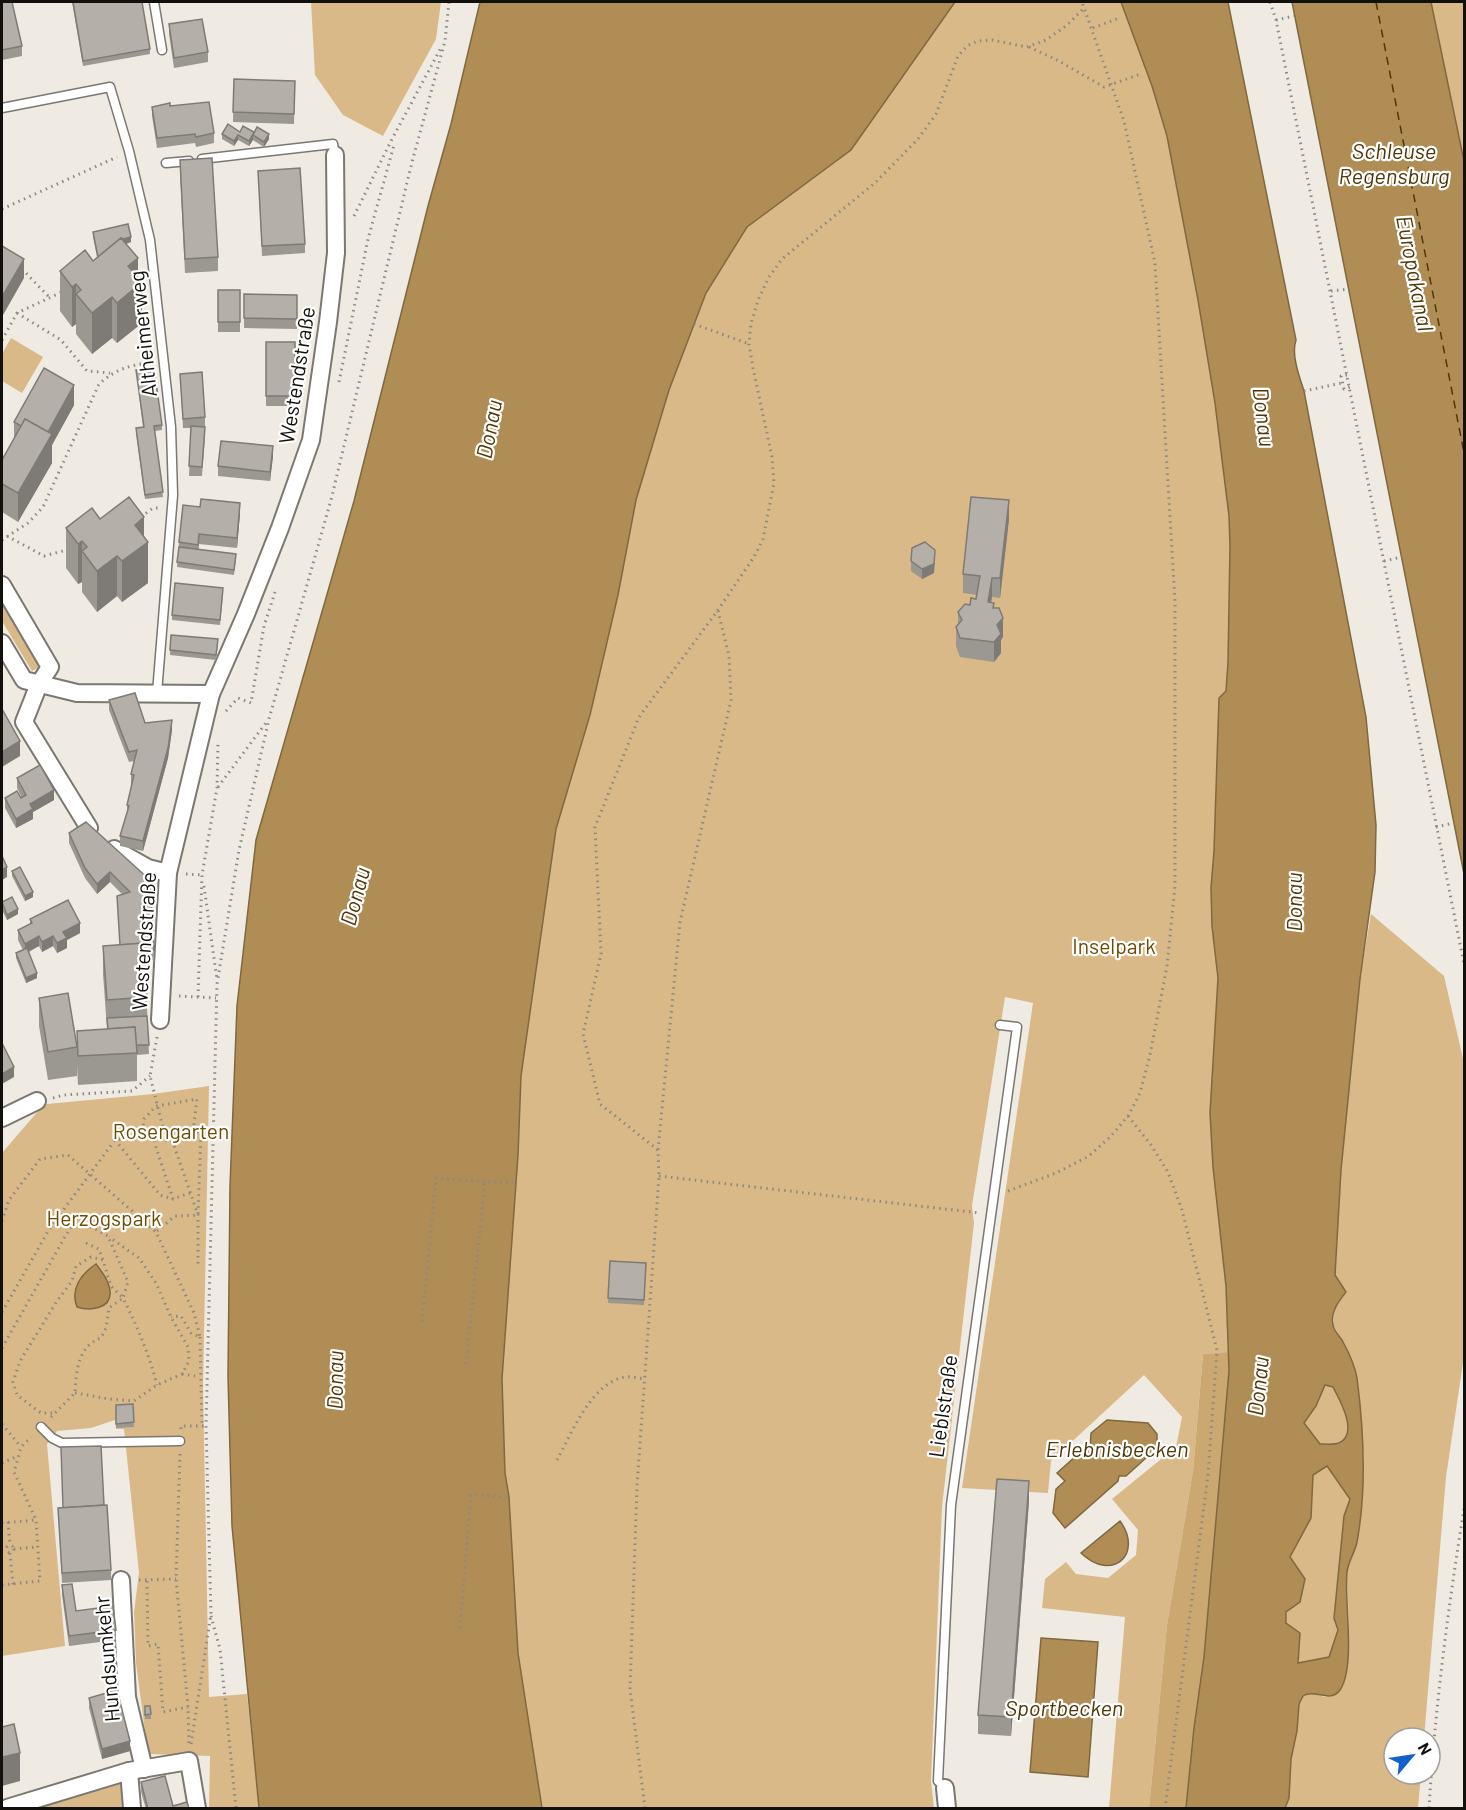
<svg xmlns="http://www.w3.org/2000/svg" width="1466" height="1810" viewBox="0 0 1466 1810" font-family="Barlow,sans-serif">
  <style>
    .green { fill: #d9b987 }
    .forest { fill: #cba870 }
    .water { fill: #af8d55; stroke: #80683f; stroke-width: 1.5; fill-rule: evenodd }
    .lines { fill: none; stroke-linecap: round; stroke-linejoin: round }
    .ferry { stroke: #4f3708; stroke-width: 1.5; stroke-dasharray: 8 6; stroke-linecap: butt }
    .service-casing { stroke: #7b7771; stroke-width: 11 }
    .minor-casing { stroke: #7b7771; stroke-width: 20 }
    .path { stroke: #8b8983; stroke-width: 3; stroke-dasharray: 1.5 4.5; stroke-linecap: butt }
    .service { stroke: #fff; stroke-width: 8 }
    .minor { stroke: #fff; stroke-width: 16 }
    .wall { fill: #9b9791 }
    .shaded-wall { fill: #7e7b76 }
    .building { fill: #b4b0a9; stroke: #7e7b76; stroke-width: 1.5 }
    .labels { text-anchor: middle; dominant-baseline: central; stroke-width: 4.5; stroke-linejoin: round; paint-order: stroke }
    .street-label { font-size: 21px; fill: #11100d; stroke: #fff }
    .park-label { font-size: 21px; fill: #6d4b00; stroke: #fff }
    .water-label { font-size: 22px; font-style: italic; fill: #4f3708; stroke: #fff }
  </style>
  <rect width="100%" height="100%" fill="#efebe3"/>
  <g class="green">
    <polygon points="311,2 441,2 436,39 383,136 343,115 315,75"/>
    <polygon points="955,2 1121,2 1152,86 1167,136 1198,300 1215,403 1229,516 1230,546 1228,662 1226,691 1219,698 1214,851 1211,888 1212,926 1218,978 1210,1113 1213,1167 1226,1286 1228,1352 1203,1354 1193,1471 1167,1625 1149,1808 1109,1808 1125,1617 1042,1608 1045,1579 1066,1562 1076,1574 1108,1578 1136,1555 1138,1530 1112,1499 1176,1447 1182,1417 1144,1375 1051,1461 1048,1493 962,1488 1033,1003 1005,997 972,1206 974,1223 942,1507 931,1781 934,1808 542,1808 518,1653 509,1497 505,1473 502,1379 503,1308 518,1155 521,1076 556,829 590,715 618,595 636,500 669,390 706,293 747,227 851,150"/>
    <polygon points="1431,2 1464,2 1464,161"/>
    <polygon points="11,338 43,357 22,393 2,381 2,354"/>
    <polygon points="2,604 8,608 42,666 32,671 2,621"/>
    <polygon points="1371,914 1444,976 1464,1063 1464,1356 1446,1477 1424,1738 1394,1738 1394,1774 1421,1774 1418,1808 1285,1808 1289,1798 1291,1759 1297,1731 1299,1704 1303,1696 1307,1693 1313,1693 1325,1697 1343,1684 1347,1663 1349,1626 1347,1571 1357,1543 1364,1456 1346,1347 1333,1325 1335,1305 1346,1292 1335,1275 1341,1170 1360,979"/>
    <polygon points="209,1086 203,1387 209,1697 247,1694 259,1808 209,1808 210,1756 148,1754 136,1663 134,1612 139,1573 124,1429 116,1429 115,1420 91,1428 57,1431 47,1444 65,1646 2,1656 2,1153 39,1110 47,1104 153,1094"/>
    <path d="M1325,1385L1333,1387C1340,1400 1359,1434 1339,1443C1334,1445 1325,1444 1320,1444L1304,1423L1316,1406Z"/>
    <polygon points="1327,1465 1350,1499 1344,1516 1334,1617 1338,1630 1329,1657 1298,1663 1286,1623 1290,1557 1311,1518 1313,1475"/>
    <polygon points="122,1781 122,1808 32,1808"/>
  </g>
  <polygon class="forest" points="1228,1352 1229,1370 1204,1657 1194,1728 1186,1808 1149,1808 1167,1625 1193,1471 1203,1354"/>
  <g class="water">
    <polygon points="480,2 955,2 851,150 747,227 706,293 669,390 636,500 618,595 590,715 556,829 521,1076 518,1155 502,1379 505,1473 509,1497 518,1653 542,1808 259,1808 232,1526 228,1376 230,1186 237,1006 256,840 354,501 428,206 451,124"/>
    <path d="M1121,2H1228L1296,340C1291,354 1299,376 1304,391L1366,717L1376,825L1375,872L1360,979L1341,1170L1335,1275L1346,1292C1339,1301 1330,1312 1333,1325C1333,1329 1339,1336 1342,1340C1348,1351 1355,1366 1357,1378C1364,1432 1367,1488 1357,1542C1355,1552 1348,1562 1347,1572C1344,1601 1356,1666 1340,1690C1330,1704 1315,1688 1303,1696L1299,1704L1297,1731L1291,1759L1289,1798L1285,1808H1186L1194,1728L1204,1657L1229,1371L1226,1286L1213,1167L1210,1113L1218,978L1212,926L1211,888L1214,851L1219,698L1226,691L1228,662L1230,546L1229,516L1215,403L1198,300L1167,136L1152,86ZM1325,1385L1333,1387C1340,1400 1359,1434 1339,1443C1334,1445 1325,1444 1320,1444L1304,1423L1316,1406ZM1327,1466L1350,1499L1344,1516L1334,1618L1338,1630L1329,1657L1298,1663L1300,1633L1286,1623V1612L1300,1602L1305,1579L1290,1557L1311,1518L1313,1475Z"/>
    <polygon points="1292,2 1431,2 1464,161 1464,874"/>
    <path d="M96,1264C102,1272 109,1281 110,1291C112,1309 90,1311 77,1307C70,1289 81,1274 96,1264Z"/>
    <polygon points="1107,1420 1148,1423 1157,1434 1157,1448 1126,1476 1119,1476 1118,1481 1065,1528 1053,1513 1056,1489 1065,1481 1057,1473 1085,1448 1090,1449 1091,1433"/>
    <path d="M1120,1521C1144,1554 1112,1583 1081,1553Z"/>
    <polygon points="1041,1638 1098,1642 1088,1777 1030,1772"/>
  </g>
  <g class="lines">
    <polyline class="ferry" points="1376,2 1464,453"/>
    <defs>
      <g id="service">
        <polyline points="154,2 162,50"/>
        <polyline points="2,108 110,87 129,151 150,240 171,427 173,495 157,693"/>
        <polyline points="202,159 333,144 335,155"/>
        <polyline points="166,163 189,161"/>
        <polyline points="41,1427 52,1438 62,1443 180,1441"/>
        <polyline points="945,1788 938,1781 951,1505 1017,1027 1000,1025"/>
      </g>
      <g id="minor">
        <polyline points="2,585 50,667 39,684 24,722 89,828"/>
        <polyline points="2,643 24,680 77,693 211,694"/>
        <polyline points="114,849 148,868 168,873"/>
        <polyline points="160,1020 168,873 211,694 246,614 280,528 311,440 328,322 336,253 335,155"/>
        <polyline points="2,1118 37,1101"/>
        <polyline points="121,1580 127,1697 144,1769"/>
        <polyline points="129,1771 132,1808"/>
        <polyline points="945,1788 947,1808"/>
        <polyline points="7,1808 129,1771 189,1761 197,1808"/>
      </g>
    </defs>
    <use href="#service" class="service-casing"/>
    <use href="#minor" class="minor-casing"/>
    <g class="path">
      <polyline points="1270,2 1276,20 1464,964"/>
      <polyline points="1276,20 1294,16"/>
      <polyline points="1093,28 1119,18"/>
      <polyline points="1029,47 1057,60 1104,87 1141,74"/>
      <polyline points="2,209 117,157"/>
      <polyline points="354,216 391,141 442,46"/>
      <polyline points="22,269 50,298"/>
      <polyline points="1331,291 1349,289"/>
      <polyline points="17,313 61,340 87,371 110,373"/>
      <polyline points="694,324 749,344"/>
      <polyline points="2,340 17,313 62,292"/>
      <polyline points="1347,375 1341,376 1344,389 1350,387"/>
      <polyline points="339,382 368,239 394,145"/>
      <polyline points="1304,391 1342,383"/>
      <polyline points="141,517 153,508 159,508"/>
      <polyline points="7,536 44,556 70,549"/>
      <path d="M2,540L28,523L43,507L99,384C117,368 129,366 152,362"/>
      <polyline points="1384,561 1402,557"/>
      <polyline points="226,711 238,698 251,703 264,626 275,592"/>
      <polyline points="218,787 268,720"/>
      <polyline points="1436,827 1454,823"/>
      <polyline points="186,874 202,875"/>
      <polyline points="204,886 217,980"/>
      <polyline points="179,996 216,998"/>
      <polyline points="198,997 202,875 217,788 218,742"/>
      <polyline points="157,1037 150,1076 164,1132"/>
      <polyline points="53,1098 64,1095 132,1091 150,1076"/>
      <polyline points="1128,1116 1151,1145 1168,1172 1182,1210 1217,1350 1208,1475 1165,1808"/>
      <polyline points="193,1131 170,1134 198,1215 198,1266"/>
      <circle cx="166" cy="1136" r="4.5"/>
      <polyline points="152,1135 173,1199 190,1193"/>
      <polyline points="142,1137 144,1119 156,1106 197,1099 193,1131 201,1132 198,1215 175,1216 157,1231"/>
      <polyline points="115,1140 160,1195 173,1199"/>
      <polyline points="658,1150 600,1104 583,1034 601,954 595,827 639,717 718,610 754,557 763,539 774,483 772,457 753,368 749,344 751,323 759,298 769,277 782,259 876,182 918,139 936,114 958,56 967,46 978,41 992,40 1027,47 1046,40 1066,26 1084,8"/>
      <polyline points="659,1176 980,1213"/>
      <polyline points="1008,1191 1056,1173 1089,1156 1111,1136 1128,1116 1140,1093 1150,1055 1167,966 1175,886 1175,602 1155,263 1124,121 1082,2"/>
      <polyline points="2,1221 9,1200 40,1159 68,1155 156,1232 194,1313 200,1337 191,1333 181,1316 171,1317"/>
      <polyline points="86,1243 99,1249 103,1260"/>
      <polyline points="2,1312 50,1228 115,1140 162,1134"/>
      <polyline points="422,1322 436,1178 485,1182"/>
      <polyline points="200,1337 202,1426"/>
      <path d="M2,1348L66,1235L75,1222H82L108,1236L128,1282L123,1298C137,1326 149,1354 157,1385"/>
      <polyline points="466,1364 485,1182 516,1182"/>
      <polyline points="182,1374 195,1376"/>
      <polyline points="75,1393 109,1399 134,1401 157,1385 182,1374 189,1361 188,1347 171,1317 156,1283 139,1258 109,1237"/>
      <path d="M51,1417L75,1393C76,1371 78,1346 101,1338L106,1328L109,1308L123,1298L111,1286L103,1260L91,1257L76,1266L72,1281L57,1301L20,1361L13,1382L17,1395L41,1413H55"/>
      <polyline points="2,1424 21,1447"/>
      <polyline points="181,1429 181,1426 206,1426"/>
      <polyline points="180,1454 176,1579 188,1707 189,1744"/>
      <path d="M557,1460C572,1433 591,1383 625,1377C631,1376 638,1378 644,1379"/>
      <polyline points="2,1463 18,1456"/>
      <polyline points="8,1522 10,1545"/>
      <polyline points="2,1523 36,1520"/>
      <circle cx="10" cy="1549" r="3.5"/>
      <polyline points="14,1549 37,1547"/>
      <polyline points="10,1553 13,1585"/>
      <polyline points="139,1580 176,1579"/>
      <polyline points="147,1581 148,1646 158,1644 163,1712 188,1707"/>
      <polyline points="2,1585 40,1581 36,1520 14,1472 21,1447 31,1437"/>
      <polyline points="211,1616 220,1649 236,1808"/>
      <polyline points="460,1628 471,1495 509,1497"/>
      <polyline points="191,1744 211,1614 206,1426 217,984 239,850 269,719 331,500 412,162 445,41 449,2"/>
      <polyline points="645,1808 630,1689 637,1486 659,1176 658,1150 680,922 731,700 729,656 718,611"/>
      <path d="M1429,1808C1435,1708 1448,1608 1464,1509"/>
    </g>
    <use href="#service" class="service"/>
    <use href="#minor" class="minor"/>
  </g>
  <g class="wall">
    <polygon points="2,2 22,46 22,56 2,60"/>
    <polygon points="72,2 142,2 150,49 150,54 83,66"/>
    <polygon points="169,24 208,52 208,62 174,68 169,34"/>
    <polygon points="234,79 295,81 294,124 233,122"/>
    <polygon points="170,106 214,133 214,143 196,147 195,143 157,148 152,116 152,107"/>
    <polygon points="240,132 254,132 269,139 264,147 253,140 249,146 238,140 234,146 222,139 222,134"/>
    <polygon points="180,160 218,257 218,271 185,273 180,174"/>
    <polygon points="258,171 305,244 305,253 262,256"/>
    <polygon points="93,232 131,242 126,244 138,277 142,323 117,343 112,338 92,354 76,334 76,324 72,327 60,311 60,271 93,261 97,257 93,237"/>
    <rect x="218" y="290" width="22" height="42"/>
    <polygon points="244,294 297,295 297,329 244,328"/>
    <rect x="266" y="342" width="29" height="64"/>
    <polygon points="136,370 162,425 162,430 155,431 163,497 145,499 136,433 136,428 143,427"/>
    <polygon points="180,374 205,417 205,437 202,476 189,476 191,428 183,428"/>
    <polygon points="74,405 52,445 52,463 18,522 2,512 2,460 14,439 14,422"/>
    <polygon points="273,456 270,481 218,476 218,466"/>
    <polygon points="240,513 237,548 199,544 199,550 236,559 234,575 177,567 179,542"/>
    <polygon points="100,519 144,538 148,583 122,602 117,596 97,612 82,592 82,582 78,584 66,568 66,528"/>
    <polygon points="1009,519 1000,598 992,597 991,602 994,608 1003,637 1001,640 1001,653 994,662 960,657 956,646 956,627 958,625 958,612 970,605 976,599 977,595 963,593 963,574"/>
    <polygon points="935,560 934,573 922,579 911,571 911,561"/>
    <polygon points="223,593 220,625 172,620 172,615"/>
    <polygon points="171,635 218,644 216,660 170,655"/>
    <polygon points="109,700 145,723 172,730 168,758 143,851 120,846 120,836 127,815 127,805 132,784 131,784 131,774 134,761 129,762 109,710"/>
    <polygon points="17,778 54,800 33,812 33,819 16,828 5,808 5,798 22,798 17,788"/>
    <polygon points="69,833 150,880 154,960 145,961 149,1054 137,1055 137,1081 78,1085 77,1065 77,1076 48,1080 39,1026 39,998 77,1045 77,1031 107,1029 103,974 103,946 120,945 117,896 122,894 110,882 97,894 85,878 69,843"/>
    <polygon points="12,871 33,897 25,901 12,876"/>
    <polygon points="2,902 18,914 7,920 2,910 2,918"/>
    <polygon points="30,919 80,933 67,940 67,948 57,953 53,946 42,952 39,946 29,952 37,978 26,983 16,958 16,953 23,950 18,940 18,930 30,924"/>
    <polygon points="610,1261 646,1263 644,1305 608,1303"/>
    <polygon points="133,1404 134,1427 116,1428 116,1405"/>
    <polygon points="1029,1501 1011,1736 978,1734 978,1715"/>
    <polygon points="104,1505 111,1570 111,1580 62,1583 58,1508"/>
    <polygon points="62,1585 76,1611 116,1630 116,1640 69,1646 62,1595"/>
    <polygon points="89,1698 130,1751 102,1759 89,1708"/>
    <polygon points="145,1706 151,1714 151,1719 145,1719"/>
    <polygon points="141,1782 173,1806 189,1809 146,1809 141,1792"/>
  </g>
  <g class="shaded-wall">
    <polygon points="269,134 269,139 264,147 264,142"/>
    <polygon points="238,135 238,140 234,146 234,141"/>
    <polygon points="253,135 253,140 249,146 249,141"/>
    <polygon points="131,237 131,242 121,245 121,240"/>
    <polygon points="138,258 138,286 142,282 142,323 117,343 117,303 128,266"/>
    <polygon points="24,259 24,278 2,317 2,297"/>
    <polygon points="76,284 76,324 72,327 72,287"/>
    <polygon points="112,297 112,338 92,354 92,313"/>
    <polygon points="74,385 74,405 52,445 52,463 18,522 18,493 44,439"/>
    <polygon points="273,446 273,456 270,481 270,472"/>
    <polygon points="1009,500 1009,519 1000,598 1000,578"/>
    <polygon points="240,503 240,513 237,548 237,538"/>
    <polygon points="144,517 144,545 148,542 148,583 122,602 122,561 135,525"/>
    <polygon points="82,541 82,582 78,584 78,544"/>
    <polygon points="935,550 934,573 922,579 922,569"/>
    <polygon points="117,556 117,596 97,612 97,571"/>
    <polygon points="992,578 992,597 988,621 988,602"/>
    <polygon points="1003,618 1003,637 1001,640 1001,653 994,662 994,642 997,625"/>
    <polygon points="172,720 172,730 168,758 143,851 143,841"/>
    <polygon points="20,741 20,756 2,767 2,752"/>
    <polygon points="54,790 54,800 33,812 33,819 16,828 16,819 30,804"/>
    <polygon points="7,867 7,877 2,880 2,870"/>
    <polygon points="110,872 110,882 97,894 97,884"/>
    <polygon points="33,892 33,897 25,901 25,896"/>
    <polygon points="18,909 18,914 7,920 7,915"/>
    <polygon points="80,923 80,933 67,940 67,948 57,953 57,943 63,932"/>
    <polygon points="39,936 39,946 25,953 25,944"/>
    <polygon points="53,936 53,946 42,952 42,942"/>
    <polygon points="37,973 37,978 26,983 26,978"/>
    <polygon points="14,1067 14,1077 2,1084 2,1074"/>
    <polygon points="1029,1481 1029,1501 1011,1736 1011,1717"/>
    <polygon points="130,1741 130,1751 102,1759 102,1749"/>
    <polygon points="20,1753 20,1781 2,1786 2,1757"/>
  </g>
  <g class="building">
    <polygon points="2,2 12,2 22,46 2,50"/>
    <polygon points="73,2 142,2 150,49 83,61"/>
    <polygon points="202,19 208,52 174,58 169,24"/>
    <polygon points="234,79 295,81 294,114 233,112"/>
    <polygon points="209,102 214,133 196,137 195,134 157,138 152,107 170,103 170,106"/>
    <polygon points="228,124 240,132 243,126 254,132 249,141 238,135 234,141 222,134"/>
    <polygon points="257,127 269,134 264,142 253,135"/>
    <polygon points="212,158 218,257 185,259 180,160"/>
    <polygon points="300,168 305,244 262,246 258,171"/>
    <polygon points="128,224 131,237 123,239 121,238 98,257 93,232"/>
    <polygon points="121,238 138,258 128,266 142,282 117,303 112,297 92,313 76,294 81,290 76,284 72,287 60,271 85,250 93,261"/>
    <polygon points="2,246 24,259 2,297"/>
    <rect x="218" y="290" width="22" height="32"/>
    <polygon points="244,294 297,295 297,319 244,318"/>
    <rect x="266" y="342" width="29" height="54"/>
    <polygon points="44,368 74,385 48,432 25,419 21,426 14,422"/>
    <polygon points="154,368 162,425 154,426 163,492 145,495 136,428 144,427 136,370"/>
    <polygon points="202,372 205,417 183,419 180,374"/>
    <polygon points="25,419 52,434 18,493 2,484 2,460"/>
    <polygon points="191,426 205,427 202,467 189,466"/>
    <polygon points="221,441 273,446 270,472 218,466"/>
    <polygon points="129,497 144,517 135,525 148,542 122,561 117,556 97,571 82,551 87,547 82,541 78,544 66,528 92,508 100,519"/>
    <polygon points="971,497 1009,500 1000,578 992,578 988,602 994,603 993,608 999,608 1003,618 997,625 1001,634 994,642 960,638 956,627 962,620 958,612 965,604 970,605 971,598 976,599 980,576 963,574"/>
    <polygon points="201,499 240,503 237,538 199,534 198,545 179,542 183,505 200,507"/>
    <polygon points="925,542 935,550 934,564 922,569 911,561 912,548"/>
    <polygon points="179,547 236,554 234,570 177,562"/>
    <polygon points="175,583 223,588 220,620 172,615"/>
    <polygon points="171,635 218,639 216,655 170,650"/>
    <polygon points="135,693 145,723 172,720 168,748 143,841 120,836 129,806 127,805 134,775 131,774 137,750 129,752 109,700"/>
    <polygon points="2,709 20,741 2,752"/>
    <polygon points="40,765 54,790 30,804 33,809 16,819 5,798 17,791 21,798 26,795 17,778"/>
    <polygon points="86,822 150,880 154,950 144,951 144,943 120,945 117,896 130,892 110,872 97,884 85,868 69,833"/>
    <polygon points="2,856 7,867 2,870"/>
    <polygon points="20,867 33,892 25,896 12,871"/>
    <polygon points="12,897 18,909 7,915 2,902"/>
    <polygon points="68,900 80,923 63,932 67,938 57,943 53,936 42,942 39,936 25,944 18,930 32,923 30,919"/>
    <polygon points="144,943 147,997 107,1000 103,946"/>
    <polygon points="27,948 37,973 26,978 16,953"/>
    <polygon points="68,993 77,1047 48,1052 39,998"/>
    <polygon points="147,1016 149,1045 136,1045 135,1027 108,1029 107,1018"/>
    <polygon points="135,1027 137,1053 78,1056 77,1031"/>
    <polygon points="2,1043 14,1067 2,1074"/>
    <polygon points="610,1261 646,1263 644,1300 608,1298"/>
    <polygon points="133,1404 134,1422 116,1424 116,1405"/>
    <polygon points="101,1446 104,1505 63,1508 61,1447"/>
    <polygon points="997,1479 1029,1481 1011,1717 978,1715"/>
    <polygon points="107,1505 111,1570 62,1573 58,1508"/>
    <polygon points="72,1584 76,1611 113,1606 116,1630 69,1636 62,1585"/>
    <polygon points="117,1690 130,1741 102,1749 89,1698"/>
    <polygon points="145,1706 150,1706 151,1714 145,1715"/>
    <polygon points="14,1724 20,1753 2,1757 2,1727"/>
    <polygon points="165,1776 173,1806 187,1802 189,1809 148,1809 141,1782"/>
  </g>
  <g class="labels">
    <g class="street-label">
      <text transform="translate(142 334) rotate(-96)">Altheimerweg</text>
      <text transform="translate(296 375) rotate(-81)">Westendstraße</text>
      <text transform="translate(143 941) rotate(-86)">Westendstraße</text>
      <text transform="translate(942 1406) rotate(-82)">Lieblstraße</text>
      <text transform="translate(106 1659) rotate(-95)">Hundsumkehr</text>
    </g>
    <g class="park-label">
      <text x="1114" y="945">Inselpark</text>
      <text x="171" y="1130">Rosengarten</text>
      <text x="104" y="1217">Herzogspark</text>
    </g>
    <g class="water-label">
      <text x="1394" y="150">Schleuse<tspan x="1394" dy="25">Regensburg</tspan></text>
      <text transform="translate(1416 273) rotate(79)">Europakanal</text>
      <text transform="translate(1265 417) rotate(83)">Donau</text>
      <text transform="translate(488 429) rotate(-79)">Donau</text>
      <text transform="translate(354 896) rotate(-75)">Donau</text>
      <text transform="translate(1293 902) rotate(-90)">Donau</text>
      <text transform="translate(334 1380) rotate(-89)">Donau</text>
      <text transform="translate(1257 1386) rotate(-84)">Donau</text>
      <text x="1117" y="1448">Erlebnisbecken</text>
      <text x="1064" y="1707">Sportbecken</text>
    </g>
  </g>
  <rect width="1466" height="1810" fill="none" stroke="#11100d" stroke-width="6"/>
  <g transform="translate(1412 1756) rotate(61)"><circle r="28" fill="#ffffff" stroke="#a09f9e" stroke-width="1.5"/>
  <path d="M0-4.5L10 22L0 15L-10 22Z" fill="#1561cb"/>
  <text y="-9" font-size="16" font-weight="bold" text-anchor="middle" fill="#11100d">N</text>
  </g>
</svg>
